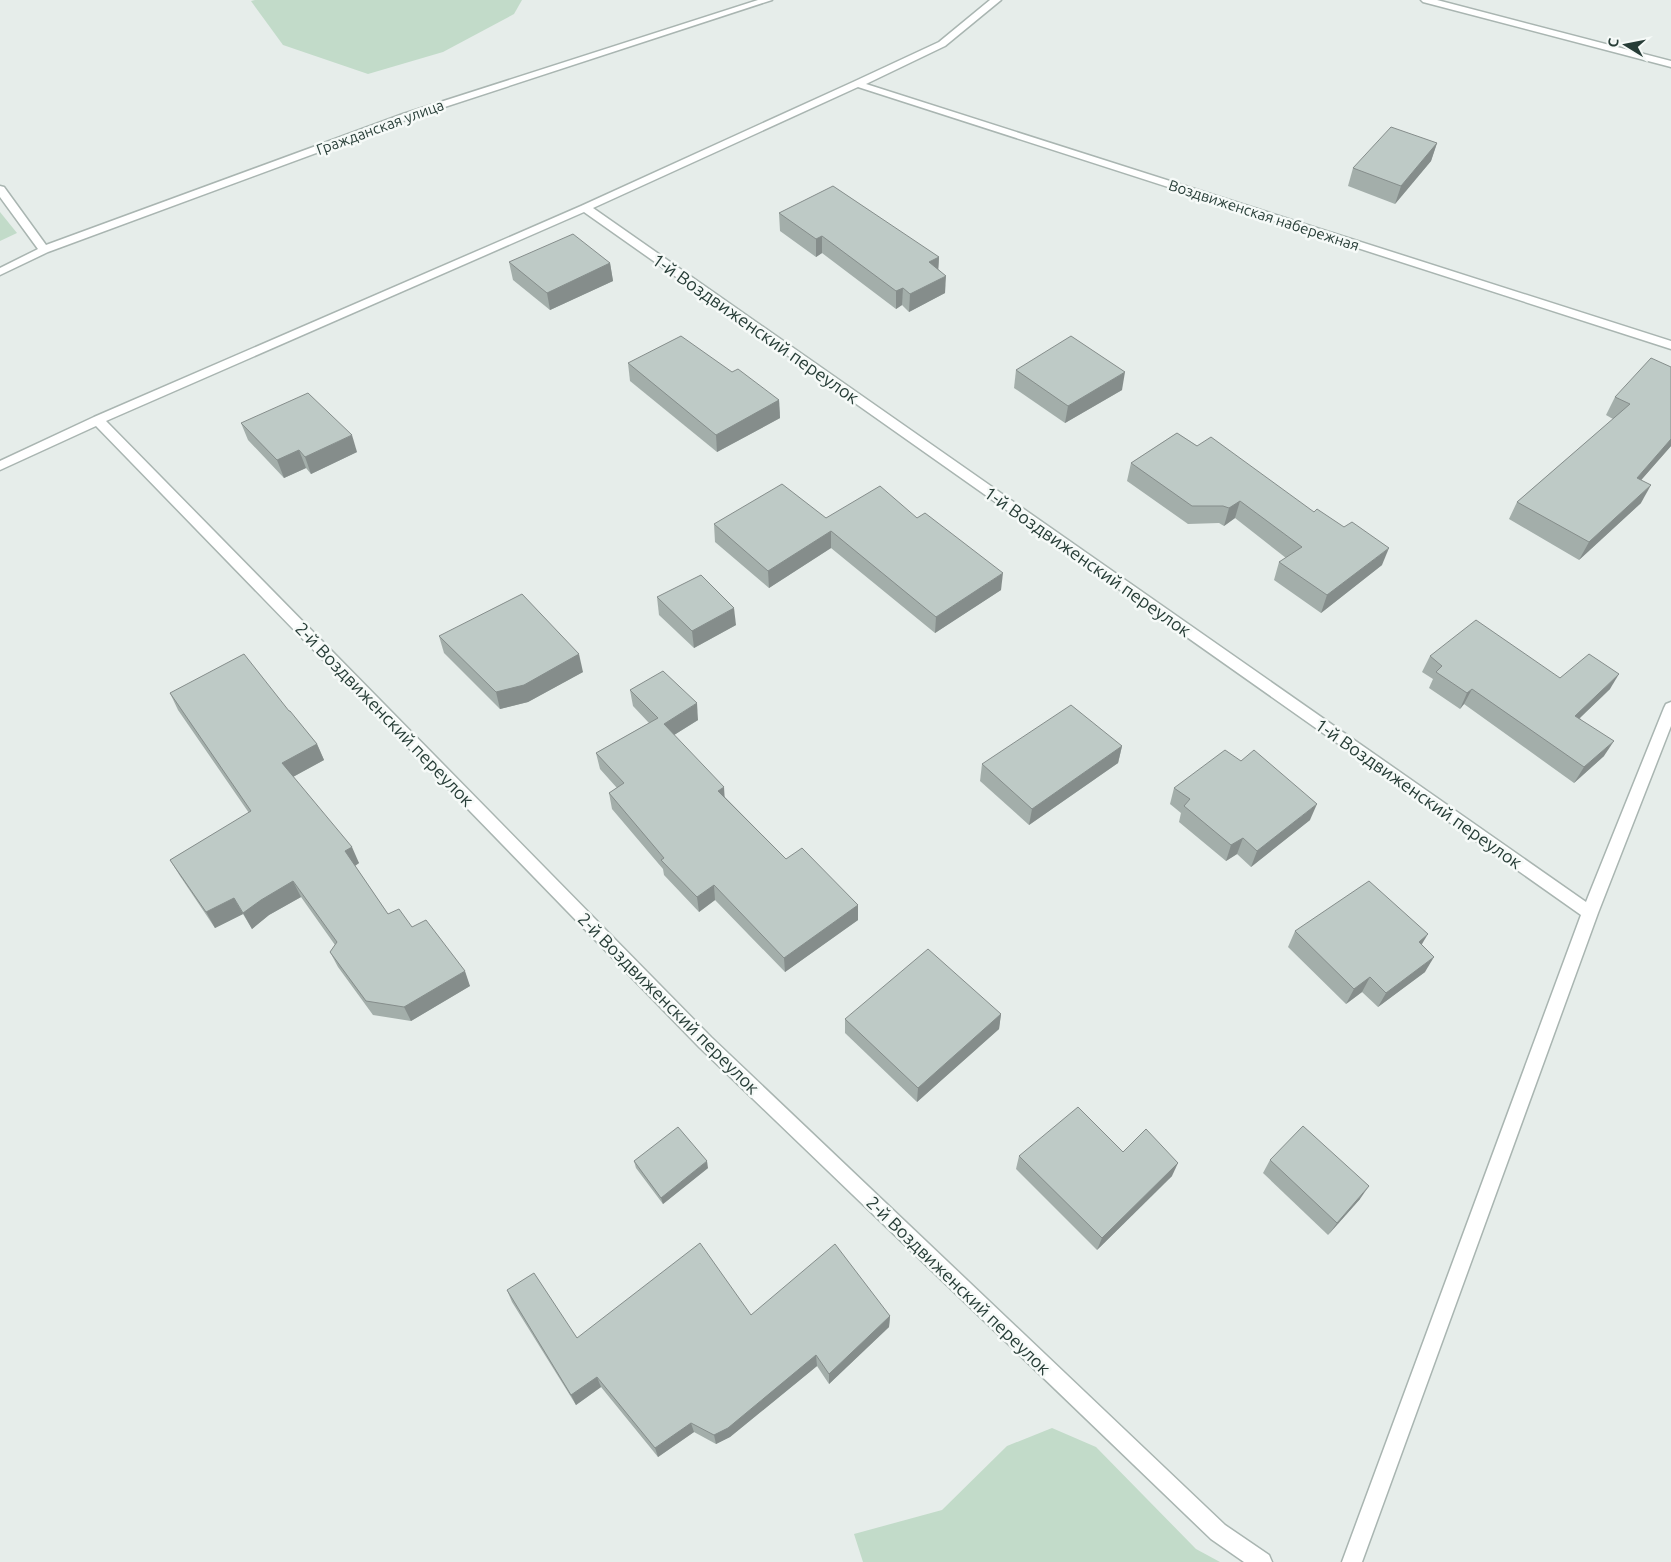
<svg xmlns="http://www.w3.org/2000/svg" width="1671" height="1562" viewBox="0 0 1671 1562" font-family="Ubuntu,sans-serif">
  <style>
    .green { fill: #c2dbc9 }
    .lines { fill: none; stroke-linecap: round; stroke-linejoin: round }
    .minor-casing { stroke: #a9b5b1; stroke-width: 3 }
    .minor { fill: #fff; fill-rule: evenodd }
    .wall { fill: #a3aeaa }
    .shaded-wall { fill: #858d8b }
    .building { fill: #becac6; stroke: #858d8b }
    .labels { text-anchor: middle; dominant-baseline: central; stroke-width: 5; stroke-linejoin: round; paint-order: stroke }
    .far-street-label { font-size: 15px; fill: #273d37; stroke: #f6faf8 }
    .street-label { font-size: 18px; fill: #273d37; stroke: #f6faf8 }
  </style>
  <rect width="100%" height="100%" fill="#e6edea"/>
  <g class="green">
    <polygon points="255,0 522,0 514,14 443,52 368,74 283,45 251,1"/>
    <polygon points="0,212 17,233 0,241"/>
    <polygon points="1052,1428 1096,1447 1196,1549 1220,1562 863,1562 854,1534 942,1510 1007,1446"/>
  </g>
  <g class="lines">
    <defs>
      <g id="minor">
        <polygon points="758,0 772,0 411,118 48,252 0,275 0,268 38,249 0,197 0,186 4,187 46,245 403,114"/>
        <polygon points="990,0 1001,0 945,46 866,84 1671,341 1671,349 858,87 593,208 1586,902 1664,708 1666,704 1671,702 1671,726 1598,913 1362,1562 1342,1562 1581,915 584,212 106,421 711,1037 1225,1525 1269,1555 1272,1562 1244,1562 1211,1539 699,1047 96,426 0,470 0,461 94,417 581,206 853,82 939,42"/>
        <polygon points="1421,0 1437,0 1671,61 1671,67 1423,2"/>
      </g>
    </defs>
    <use href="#minor" class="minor-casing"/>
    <use href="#minor" class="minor"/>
  </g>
  <g class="wall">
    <polygon points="1437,143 1431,161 1395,204 1348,186 1353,168"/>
    <polygon points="779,213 939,257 938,269 945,293 909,312 902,305 896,309 822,253 816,257 780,231"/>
    <polygon points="509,262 610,263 613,281 550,310 513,280"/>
    <polygon points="628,363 732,372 779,400 780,418 717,452 630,381"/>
    <polygon points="1671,367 1671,446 1641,480 1641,503 1579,560 1509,519 1517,502 1613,419 1606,415 1615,397"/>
    <polygon points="1016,370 1122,390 1065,423 1014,388"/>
    <polygon points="241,423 357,452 311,474 306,468 284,478 248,440"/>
    <polygon points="1177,433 1382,565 1321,613 1274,580 1279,562 1286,558 1235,518 1224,526 1219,523 1188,524 1127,481 1131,463"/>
    <polygon points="826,518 1001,590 935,633 831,548 769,588 715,542 714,524"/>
    <polygon points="657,597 736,625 694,648 659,615"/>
    <polygon points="439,636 583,672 528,702 500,709 444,653"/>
    <polygon points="1430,656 1560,678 1610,689 1580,718 1604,756 1574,783 1464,704 1460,709 1429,688 1433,679 1422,672"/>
    <polygon points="630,690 698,720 674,735 725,797 786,859 858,905 858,920 785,972 715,900 699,912 664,875 663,869 612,809 609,793 617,788 600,769 596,753 649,723 633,706"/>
    <polygon points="170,693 289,711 317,744 324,760 293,777 359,863 355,866 388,914 412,927 470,986 411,1021 373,1015 338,967 330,952 335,945 301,897 269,915 252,929 243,914 215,928 180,876 170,860 249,813 178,710"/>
    <polygon points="1122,746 1118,763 1029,825 980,781 982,764"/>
    <polygon points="1174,788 1310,820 1251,867 1237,854 1226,861 1179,822 1181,813 1170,804"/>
    <polygon points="1295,931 1422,944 1425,972 1378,1007 1362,992 1346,1004 1288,947"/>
    <polygon points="1001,1014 999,1029 917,1102 845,1033 845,1019"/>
    <polygon points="1123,1152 1172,1176 1097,1250 1016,1169 1019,1156"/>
    <polygon points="1270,1160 1360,1199 1328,1235 1263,1173"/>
    <polygon points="634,1161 708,1168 663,1204 636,1168"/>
    <polygon points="507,1290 577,1338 751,1315 890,1316 889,1327 829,1384 817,1366 730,1437 716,1444 694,1432 658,1457 601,1387 576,1405 512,1302"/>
  </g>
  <g class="shaded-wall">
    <polygon points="1437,143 1431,161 1395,204 1401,186"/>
    <polygon points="822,236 822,253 816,257 816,239"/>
    <polygon points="939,257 938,275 929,262"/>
    <polygon points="610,263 613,281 550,310 547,293"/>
    <polygon points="946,276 945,293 909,312 910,294"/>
    <polygon points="903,288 902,305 896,309 896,291"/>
    <polygon points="1125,372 1122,390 1065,423 1068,406"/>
    <polygon points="779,400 780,418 717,452 716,435"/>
    <polygon points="352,435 357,452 311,474 305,457"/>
    <polygon points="1671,439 1671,446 1628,495 1637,478"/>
    <polygon points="299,450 306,468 284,478 277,460"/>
    <polygon points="1651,485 1641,503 1579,560 1589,542"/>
    <polygon points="1240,501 1235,518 1224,526 1229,508"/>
    <polygon points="831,531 831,548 769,588 768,571"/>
    <polygon points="1389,548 1382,565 1321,613 1327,595"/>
    <polygon points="1003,573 1001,590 935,633 936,617"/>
    <polygon points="734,608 736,625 694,648 692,631"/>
    <polygon points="579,654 583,672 528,702 500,709 496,692"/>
    <polygon points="1619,674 1610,689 1566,731 1575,716"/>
    <polygon points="1472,689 1464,704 1460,709 1467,693"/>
    <polygon points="697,703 698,720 666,740 664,724"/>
    <polygon points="1614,741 1604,756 1574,783 1584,767"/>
    <polygon points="317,744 324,760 289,779 282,763"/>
    <polygon points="1122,746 1118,763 1029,825 1032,809"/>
    <polygon points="724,787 725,803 718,791"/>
    <polygon points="1317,804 1310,820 1251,867 1257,851"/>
    <polygon points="1243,838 1237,854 1226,861 1231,845"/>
    <polygon points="352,847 359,863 353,867 345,851"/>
    <polygon points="293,881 301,897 269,915 252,929 243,913 261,900"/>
    <polygon points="714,885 715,900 699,912 697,897"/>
    <polygon points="234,898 243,914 215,928 206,912"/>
    <polygon points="858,905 858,920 785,972 784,958"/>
    <polygon points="1428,934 1419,949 1419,942"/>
    <polygon points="1434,957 1425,972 1378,1007 1386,993"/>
    <polygon points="465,971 470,986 411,1021 404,1007"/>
    <polygon points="1370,977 1362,992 1346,1004 1354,989"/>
    <polygon points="1001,1014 999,1029 917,1102 918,1088"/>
    <polygon points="707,1161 708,1168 663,1204 661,1198"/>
    <polygon points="1178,1163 1172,1176 1097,1250 1102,1238"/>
    <polygon points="1369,1186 1360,1199 1328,1235 1337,1223"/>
    <polygon points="890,1316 889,1327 829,1384 829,1374"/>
    <polygon points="816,1355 817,1366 730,1437 716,1444 714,1435"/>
    <polygon points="597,1377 601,1387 576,1405 571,1395"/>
    <polygon points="691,1423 694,1432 658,1457 655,1448"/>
  </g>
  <g class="building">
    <polygon points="1391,127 1437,143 1401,186 1353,168"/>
    <polygon points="833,186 939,257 929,262 946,276 910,294 903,288 896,291 822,236 816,239 779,213"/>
    <polygon points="573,234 610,263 547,293 509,262"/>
    <polygon points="681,336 732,372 738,369 779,400 716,435 628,363"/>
    <polygon points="1071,336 1125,372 1068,406 1016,370"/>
    <polygon points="1651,358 1671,367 1671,439 1637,478 1651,485 1589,542 1517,502 1630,404 1615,397"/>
    <polygon points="308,393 352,435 305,457 299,450 277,460 241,423"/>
    <polygon points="1177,433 1197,446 1211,437 1314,512 1317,509 1344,527 1352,522 1389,548 1327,595 1279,562 1302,547 1240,501 1229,508 1223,506 1192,506 1131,463"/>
    <polygon points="782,484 826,518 880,486 917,518 925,513 1003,573 936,617 831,531 768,571 714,524"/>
    <polygon points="701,575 734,608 692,631 657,597"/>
    <polygon points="522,594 579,654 524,685 496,692 439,636"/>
    <polygon points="1476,620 1560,678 1589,654 1619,674 1575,716 1614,741 1584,767 1472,689 1467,693 1436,672 1442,666 1430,656"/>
    <polygon points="244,654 289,711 290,711 317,744 282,763 352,847 345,851 388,914 399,909 412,927 426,920 465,971 404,1007 366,1001 330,952 337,942 293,881 261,900 243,913 234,898 206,912 170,860 251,811 170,693"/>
    <polygon points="663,671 697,703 664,724 724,787 718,791 786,859 802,848 858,905 784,958 714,885 697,897 661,860 664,858 609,793 624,783 596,753 658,718 630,690"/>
    <polygon points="1071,705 1122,746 1032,809 982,764"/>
    <polygon points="1225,750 1241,761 1254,750 1317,804 1257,851 1243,838 1231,845 1184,806 1190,799 1174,788"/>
    <polygon points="1369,881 1428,934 1419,942 1434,957 1386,993 1370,977 1354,989 1295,931"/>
    <polygon points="928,949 1001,1014 918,1088 845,1019"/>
    <polygon points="1078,1107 1123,1152 1146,1129 1178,1163 1102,1238 1019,1156"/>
    <polygon points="1303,1126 1369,1186 1337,1223 1270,1160"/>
    <polygon points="678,1127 707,1161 661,1198 634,1161"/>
    <polygon points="700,1243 751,1315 835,1244 890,1316 829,1374 816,1355 728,1428 714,1435 691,1423 655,1448 597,1377 571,1395 507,1290 534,1273 577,1338"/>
  </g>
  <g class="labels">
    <g class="far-street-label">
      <text transform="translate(380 127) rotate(-20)">Гражданская улица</text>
      <text transform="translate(1264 215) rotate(18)">Воздвиженская набережная</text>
    </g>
    <g class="street-label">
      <text transform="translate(756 328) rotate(35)">1-й Воздвиженский переулок</text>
      <text transform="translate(1088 561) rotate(35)">1-й Воздвиженский переулок</text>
      <text transform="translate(385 714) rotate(46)">2-й Воздвиженский переулок</text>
      <text transform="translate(1419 793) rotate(35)">1-й Воздвиженский переулок</text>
      <text transform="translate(669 1003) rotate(45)">2-й Воздвиженский переулок</text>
      <text transform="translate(959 1285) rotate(44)">2-й Воздвиженский переулок</text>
    </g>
  </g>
  <g transform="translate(1626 45) rotate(280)" stroke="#f6faf8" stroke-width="4" paint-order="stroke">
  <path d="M0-4L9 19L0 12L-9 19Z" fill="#273d37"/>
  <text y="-8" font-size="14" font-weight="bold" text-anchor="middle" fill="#273d37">С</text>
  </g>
</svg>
